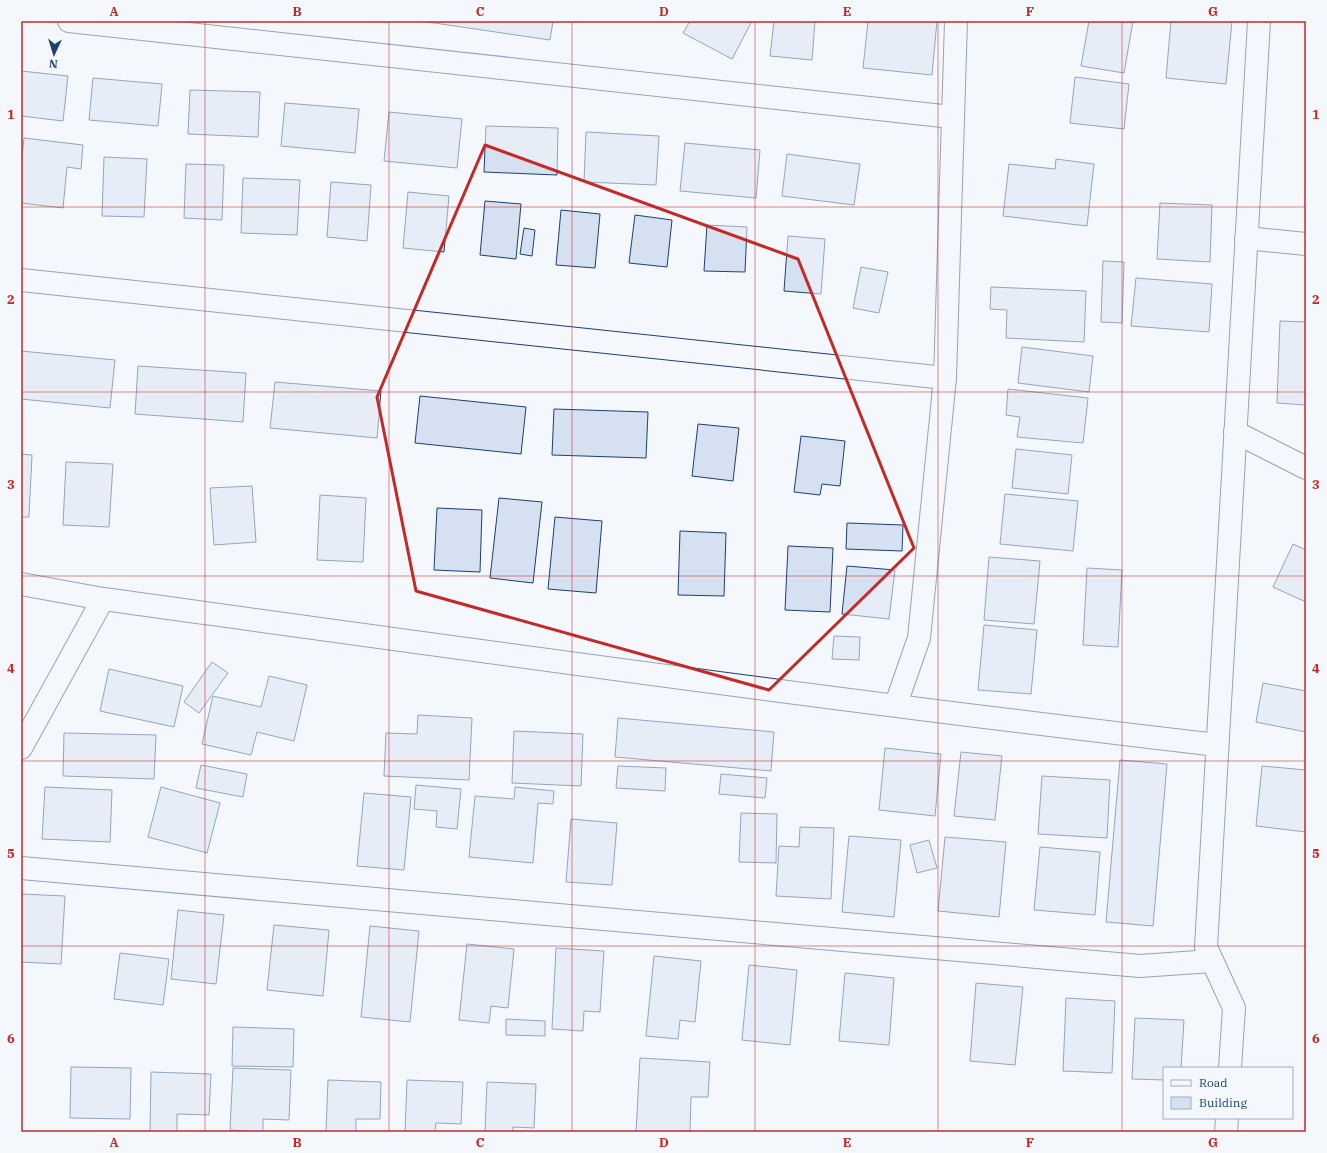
<svg xmlns="http://www.w3.org/2000/svg" width="1327" height="1153" viewBox="0 0 1327 1153" font-family="'IBM Plex Serif',serif">
  <style>
    .building { fill: #d5e0f0; stroke: #1d3f73 }
    .lines { fill: none; stroke-linecap: round; stroke-linejoin: round }
    .minor-casing { stroke: #1d3f73; stroke-width: 24 }
    .minor { stroke: #f4f7fb; stroke-width: 22 }
    .marked { fill: none; stroke: #c62828; stroke-width: 3; stroke-linejoin: round }
    .grid { fill: none; stroke: #c62828; stroke-width: 1; stroke-opacity: 0.55 }
    .neatline { fill: none; stroke: #c62828; stroke-width: 1.5 }
    .grid-label { font-size: 13px; text-anchor: middle; font-weight: bold; fill: #c62828 }
  </style>
  <rect width="100%" height="100%" fill="#f4f7fb"/>
  <g class="building">
    <polygon points="421,21 553,21 550,40"/>
    <polygon points="690,21 752,21 732,59 683,33"/>
    <polygon points="774,21 815,21 812,60 770,56"/>
    <polygon points="868,21 937,21 932,75 863,68"/>
    <polygon points="1089,21 1133,21 1124,73 1081,66"/>
    <polygon points="1171,21 1232,21 1226,84 1166,78"/>
    <polygon points="21,71 68,76 63,121 21,116"/>
    <polygon points="1075,77 1129,84 1124,129 1070,123"/>
    <polygon points="93,78 162,84 158,126 89,120"/>
    <polygon points="190,90 260,92 258,137 188,134"/>
    <polygon points="285,103 359,109 355,153 281,146"/>
    <polygon points="389,112 462,119 457,168 384,161"/>
    <polygon points="486,126 558,128 557,175 484,172"/>
    <polygon points="586,132 659,136 656,185 584,182"/>
    <polygon points="24,138 83,145 81,169 67,167 63,208 21,203 21,166"/>
    <polygon points="685,143 760,150 756,198 680,191"/>
    <polygon points="787,154 860,164 854,205 782,196"/>
    <polygon points="104,157 147,159 144,217 102,216"/>
    <polygon points="1056,159 1094,164 1087,226 1003,216 1009,164 1055,169"/>
    <polygon points="186,164 224,165 222,220 184,218"/>
    <polygon points="243,178 300,180 297,235 241,233"/>
    <polygon points="331,182 371,185 367,241 327,237"/>
    <polygon points="408,192 449,196 444,252 403,248"/>
    <polygon points="485,201 521,204 516,259 480,255"/>
    <polygon points="1160,203 1212,205 1210,262 1157,259"/>
    <polygon points="561,210 600,214 595,268 556,265"/>
    <polygon points="635,215 672,220 667,267 629,263"/>
    <polygon points="707,225 747,227 745,272 704,271"/>
    <polygon points="524,228 535,230 532,256 520,254"/>
    <polygon points="788,236 825,239 821,294 784,291"/>
    <polygon points="1103,261 1124,262 1122,323 1101,322"/>
    <polygon points="861,267 888,272 879,313 853,308"/>
    <polygon points="1136,278 1212,284 1209,332 1131,326"/>
    <polygon points="991,287 1086,291 1084,342 1006,338 1007,310 990,309"/>
    <polygon points="1280,321 1306,322 1306,405 1277,403"/>
    <polygon points="1022,347 1093,356 1089,392 1018,383"/>
    <polygon points="21,351 115,360 110,408 21,399"/>
    <polygon points="138,366 246,373 243,422 135,414"/>
    <polygon points="275,382 381,391 377,438 270,428"/>
    <polygon points="1008,389 1088,398 1083,443 1017,437 1020,417 1006,415"/>
    <polygon points="420,396 526,407 521,454 415,443"/>
    <polygon points="554,409 648,412 646,458 552,455"/>
    <polygon points="698,424 739,428 733,481 692,476"/>
    <polygon points="801,436 845,441 840,486 822,484 820,495 794,492"/>
    <polygon points="1016,449 1072,455 1068,494 1012,488"/>
    <polygon points="21,454 32,455 29,517 21,517"/>
    <polygon points="66,462 113,464 109,527 63,525"/>
    <polygon points="252,486 256,542 214,545 210,488"/>
    <polygon points="1005,494 1078,501 1073,551 1000,544"/>
    <polygon points="320,495 366,498 363,562 317,560"/>
    <polygon points="499,498 542,502 533,583 490,578"/>
    <polygon points="437,508 482,510 480,572 434,570"/>
    <polygon points="555,517 602,521 596,593 548,589"/>
    <polygon points="847,523 903,525 902,551 846,549"/>
    <polygon points="680,531 726,533 724,596 678,595"/>
    <polygon points="1293,544 1306,550 1306,602 1273,587"/>
    <polygon points="788,546 833,548 830,612 785,610"/>
    <polygon points="989,557 1040,561 1034,624 984,620"/>
    <polygon points="847,566 895,570 889,619 842,614"/>
    <polygon points="1087,568 1122,570 1118,647 1083,645"/>
    <polygon points="984,625 1037,630 1031,694 978,690"/>
    <polygon points="834,636 860,637 859,660 832,659"/>
    <polygon points="212,662 228,673 199,713 184,702"/>
    <polygon points="109,669 183,686 174,727 100,711"/>
    <polygon points="269,676 307,685 294,741 257,732 251,755 202,744 213,696 261,707"/>
    <polygon points="1263,683 1306,691 1306,732 1256,722"/>
    <polygon points="418,715 472,718 469,780 384,776 386,733 417,734"/>
    <polygon points="618,718 774,732 771,771 615,757"/>
    <polygon points="514,731 583,734 581,786 512,783"/>
    <polygon points="64,733 156,735 154,779 63,776"/>
    <polygon points="885,748 941,754 935,816 879,810"/>
    <polygon points="961,752 1002,756 995,820 954,816"/>
    <polygon points="1120,760 1167,764 1153,926 1106,922"/>
    <polygon points="201,765 247,774 243,797 196,788"/>
    <polygon points="618,766 666,768 665,791 616,788"/>
    <polygon points="1262,766 1306,770 1306,832 1256,826"/>
    <polygon points="721,774 767,778 765,798 719,794"/>
    <polygon points="1042,776 1110,780 1107,838 1038,834"/>
    <polygon points="416,785 461,789 457,829 436,827 437,811 414,809"/>
    <polygon points="45,787 112,790 110,842 42,839"/>
    <polygon points="161,787 220,803 207,853 148,837"/>
    <polygon points="515,787 554,791 553,804 538,803 533,863 469,857 475,796 514,799"/>
    <polygon points="364,793 411,797 404,870 357,866"/>
    <polygon points="741,813 777,814 776,863 739,862"/>
    <polygon points="571,819 617,823 612,885 566,882"/>
    <polygon points="800,827 834,828 831,899 776,896 779,846 799,847"/>
    <polygon points="849,836 901,840 894,917 842,912"/>
    <polygon points="945,837 1006,842 999,917 938,911"/>
    <polygon points="929,840 937,868 917,873 910,845"/>
    <polygon points="1040,847 1100,852 1095,915 1034,910"/>
    <polygon points="21,894 65,896 61,964 21,962"/>
    <polygon points="178,910 224,915 216,984 171,979"/>
    <polygon points="274,925 329,930 323,996 267,990"/>
    <polygon points="370,926 419,931 410,1022 361,1017"/>
    <polygon points="467,944 514,949 508,1008 491,1006 489,1023 459,1020"/>
    <polygon points="556,948 604,951 600,1012 584,1011 583,1031 552,1029"/>
    <polygon points="120,953 169,959 163,1005 114,999"/>
    <polygon points="654,956 701,961 695,1022 680,1020 678,1039 646,1036"/>
    <polygon points="749,965 797,970 790,1045 742,1040"/>
    <polygon points="845,973 894,978 889,1045 839,1041"/>
    <polygon points="976,983 1023,987 1015,1065 970,1061"/>
    <polygon points="1066,998 1115,1001 1112,1073 1063,1071"/>
    <polygon points="1135,1018 1184,1020 1181,1068 1164,1068 1164,1080 1132,1079"/>
    <polygon points="506,1019 545,1021 545,1036 506,1035"/>
    <polygon points="233,1027 294,1029 293,1067 232,1066"/>
    <polygon points="640,1058 710,1062 708,1097 691,1097 690,1131 636,1132"/>
    <polygon points="71,1067 131,1068 130,1119 70,1118"/>
    <polygon points="233,1068 291,1070 289,1120 263,1119 263,1132 230,1130"/>
    <polygon points="151,1072 211,1074 209,1115 177,1114 177,1132 150,1132"/>
    <polygon points="328,1080 381,1082 380,1119 356,1119 356,1132 326,1132"/>
    <polygon points="407,1080 463,1082 461,1124 436,1123 435,1132 405,1132"/>
    <polygon points="487,1082 536,1084 534,1128 513,1127 513,1132 485,1132"/>
  </g>
  <g class="lines">
    <defs>
      <g id="minor">
        <polyline points="69,21 952,117"/>
        <polyline points="1246,238 1306,244"/>
        <polyline points="21,280 945,378"/>
        <polyline points="1235,432 1306,468"/>
        <path d="M21,584L103,599C474,650 845,702 1217,745"/>
        <polyline points="896,704 919,638 945,378 956,21"/>
        <polyline points="21,748 103,599"/>
        <polyline points="21,868 1140,966 1212,961"/>
        <polyline points="1230,1068 1234,1008 1206,947 1259,21"/>
        <polyline points="1226,1132 1227,1118"/>
      </g>
    </defs>
    <use href="#minor" class="minor-casing"/>
    <use href="#minor" class="minor"/>
  </g>
  <path d="M0 0H1327V1153H0ZM485,145L798,259L914,548L769,690L416,591L377,397Z" fill="#f4f7fb" fill-opacity=".55" fill-rule="evenodd"/>
  <path class="marked" d="M485,145L798,259L914,548L769,690L416,591L377,397Z"/>
  <path class="grid" d="M205,21V1132M389,21V1132M572,21V1132M755,21V1132M938,21V1132M1122,21V1132M21,207H1306M21,392H1306M21,576H1306M21,761H1306M21,946H1306"/>
  <rect width="1327" height="1153" fill="none" stroke="#f4f7fb" stroke-width="44"/>
  <rect x="1163" y="1067" width="130" height="52" fill="#f4f7fb" stroke="#9eadc5"/>
  <rect x="1171" y="1080" width="20" height="6" fill="#f4f7fb" stroke="#9eadc5"/>
  <text x="1199" y="1087" font-size="12" fill="#1d3f73">Road</text>
  <rect x="1171" y="1097" width="20" height="12" fill="#d5e0f0" stroke="#9eadc5"/>
  <text x="1199" y="1107" font-size="12" fill="#1d3f73">Building</text>
  <g transform="translate(54 54) rotate(184)" stroke="#f4f7fb" stroke-width="3" paint-order="stroke">
  <path d="M0-3L7 15L0 10L-7 15Z" fill="#1d3f73"/>
  <text y="-6" font-size="11" font-weight="bold" text-anchor="middle" fill="#1d3f73">N</text>
  </g>
  <rect x="22" y="22" width="1283" height="1109" class="neatline"/>
  <g class="grid-label">
    <text x="114" y="16">A</text>
    <text x="297" y="16">B</text>
    <text x="480" y="16">C</text>
    <text x="664" y="16">D</text>
    <text x="847" y="16">E</text>
    <text x="1030" y="16">F</text>
    <text x="1213" y="16">G</text>
    <text x="11" y="119">1</text>
    <text x="1316" y="119">1</text>
    <text x="11" y="304">2</text>
    <text x="1316" y="304">2</text>
    <text x="11" y="489">3</text>
    <text x="1316" y="489">3</text>
    <text x="11" y="673">4</text>
    <text x="1316" y="673">4</text>
    <text x="11" y="858">5</text>
    <text x="1316" y="858">5</text>
    <text x="11" y="1043">6</text>
    <text x="1316" y="1043">6</text>
    <text x="114" y="1147">A</text>
    <text x="297" y="1147">B</text>
    <text x="480" y="1147">C</text>
    <text x="664" y="1147">D</text>
    <text x="847" y="1147">E</text>
    <text x="1030" y="1147">F</text>
    <text x="1213" y="1147">G</text>
  </g>
</svg>
